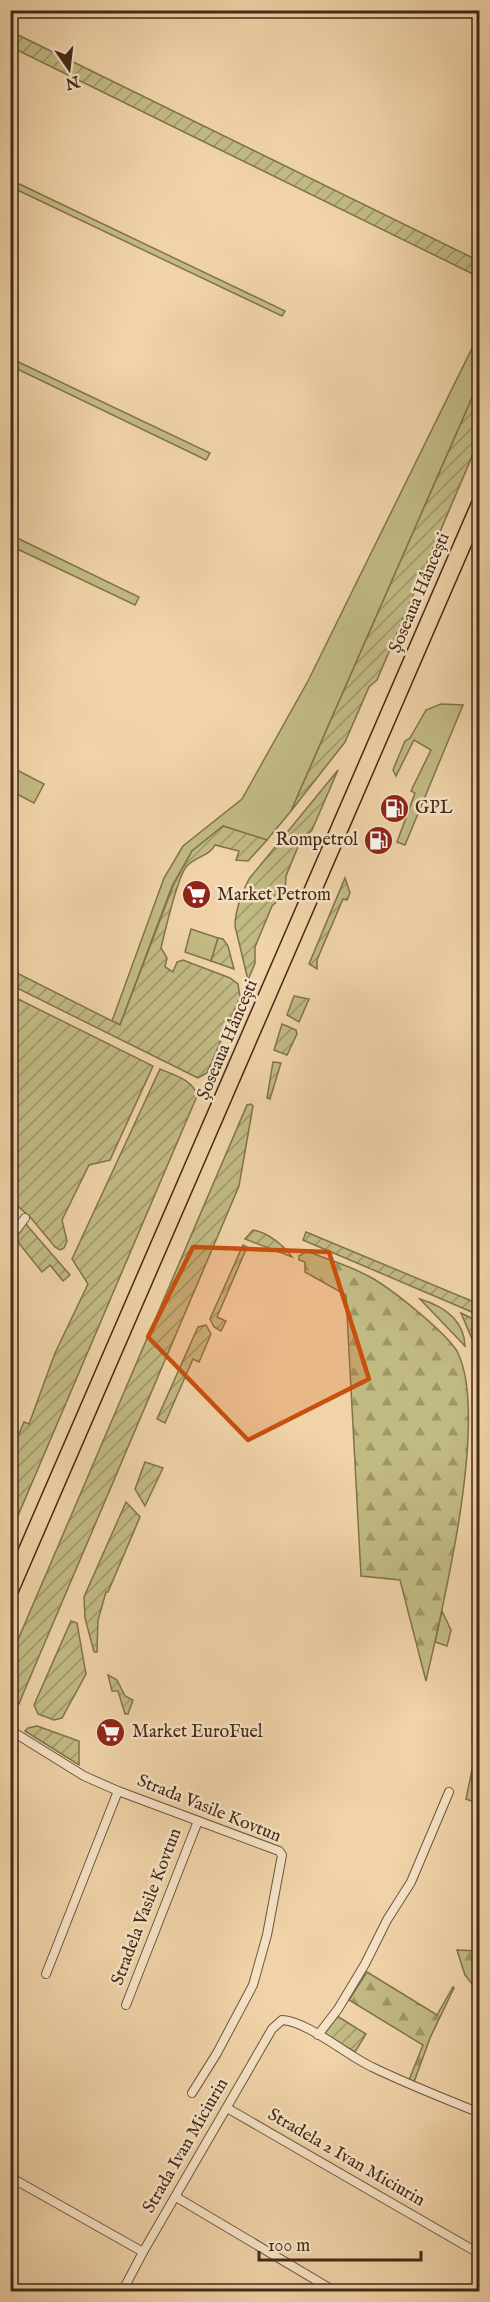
<svg xmlns="http://www.w3.org/2000/svg" width="490" height="2302" viewBox="0 0 490 2302" font-family="'IM FELL English',serif">
  <style>
    .grass { fill: #c1ba82; stroke: #82724c; stroke-width: 1.5 }
    .forest { fill: url(#forest-firs); stroke: #82724c; stroke-width: 1.5 }
    .garden { fill: url(#garden-furrows); stroke: #82724c; stroke-width: 1.5 }
    .lines { fill: none; stroke-linecap: round; stroke-linejoin: round }
    .street-casing { stroke: #6e543b; stroke-width: 10 }
    .highway-casing { stroke: #432a17; stroke-width: 19 }
    .street { stroke: #f5e2c6; stroke-width: 8 }
    .highway { stroke: #f0d3a8; stroke-width: 16 }
    .marked { fill: #c7500e; fill-opacity: 0.2; stroke: #c7500e; stroke-width: 4.5; stroke-linejoin: round }
    .labels { text-anchor: middle; dominant-baseline: central; stroke-width: 5; stroke-linejoin: round; paint-order: stroke }
    .street-label { font-size: 18px; fill: #432a17; stroke: #f5e2c6 }
    .poi-label { font-size: 18px; fill: #432a17; stroke: #f5e2c6; text-anchor: start }
  </style>
  <defs>
    <pattern id="forest-firs" width="22" height="20" patternUnits="userSpaceOnUse" patternTransform="scale(1.5)"><rect width="22" height="20" fill="#c1ba82"/><path d="M5 1l3.5 6h-7zM16 11l3.5 6h-7z" fill="#9e9769"/></pattern>
    <pattern id="garden-furrows" width="10" height="10" patternUnits="userSpaceOnUse" patternTransform="scale(1.5)"><rect width="10" height="10" fill="#c1ba82"/><path d="M-1 1l2-2M0 10L10 0M9 11l2-2" fill="none" stroke="#9e9769"/></pattern>
  </defs>
  <rect width="100%" height="100%" fill="#f0d3a8"/>
  <filter id="stains"><feTurbulence type="fractalNoise" baseFrequency=".00333" numOctaves="4"/><feColorMatrix values="0 0 0 0 .2 0 0 0 0 .09 0 0 0 0 .02 0 0 0 .5 -.17"/></filter>
  <radialGradient id="worn" r=".72"><stop offset=".6" stop-color="#630" stop-opacity="0"/><stop offset="1" stop-color="#630" stop-opacity=".3"/></radialGradient>
  <g class="grass">
    <polygon points="11,180 285,311 282,316 11,187"/>
    <polygon points="479,334 479,382 291,811 267,840 223,826 192,851 172,886 120,1025 112,1021 164,878 183,846 242,799 308,681"/>
    <polygon points="10,358 210,453 206,460 11,366"/>
    <polygon points="11,535 139,597 135,605 11,546"/>
    <polygon points="441,704 463,705 405,845 397,842 415,793 411,791 431,750 414,740 396,776 393,770 405,741 410,738 426,710"/>
    <polygon points="11,767 44,784 34,803 11,791"/>
    <polygon points="191,929 218,938 211,961 185,952"/>
    <path d="M420,1299C443,1306 464,1320 465,1346Z"/>
    <polygon points="442,1611 451,1630 447,1646 435,1642"/>
  </g>
  <g class="forest">
    <path d="M307,1251C328,1260 351,1266 370,1277C391,1288 444,1331 457,1351C490,1415 443,1606 426,1681L400,1580L361,1576L346,1295L305,1272V1262L299,1260V1256Z"/>
    <polygon points="479,1701 479,1804 466,1799 478,1741 472,1737"/>
    <polygon points="457,1950 479,1951 479,1993 465,1975"/>
    <polygon points="367,1972 437,2015 453,1987 454,1988 430,2038 414,2082 409,2080 423,2045 349,2000"/>
  </g>
  <g class="garden">
    <polygon points="10,31 479,261 479,277 11,47"/>
    <polygon points="479,382 479,440 377,680 369,687 345,742 291,811"/>
    <path d="M338,770L312,830L300,842L286,876L285,894L272,906L255,947V963L248,980L235,926C235,911 242,892 249,879Z"/>
    <path d="M223,826L267,840L248,861L236,860L239,851L215,845C210,856 194,857 186,867C177,879 165,931 161,948L167,958L165,967L173,972L177,962L183,960L230,978L238,984L240,997L207,1073L198,1078L194,1076L11,985V970L120,1025L173,886L192,851Z"/>
    <polygon points="345,878 350,893 347,900 343,899 317,960 317,969 309,964"/>
    <polygon points="218,938 223,939 228,946 234,969 211,961"/>
    <polygon points="10,995 153,1066 110,1160 89,1165 62,1220 67,1241 64,1248 60,1250 55,1247 31,1218 11,1200"/>
    <polygon points="294,996 309,999 299,1022 287,1015"/>
    <polygon points="282,1024 296,1030 297,1034 287,1055 274,1050"/>
    <polygon points="273,1062 281,1063 270,1099 267,1098"/>
    <path d="M160,1069C174,1075 194,1080 197,1096L11,1532V1453L24,1422L29,1424L55,1353L88,1284L72,1259Z"/>
    <polygon points="251,1104 253,1106 239,1186 23,1694 19,1704 11,1708 11,1656 247,1105"/>
    <polygon points="25,1223 70,1275 63,1281 50,1265 42,1272 18,1242 12,1243 15,1236"/>
    <path d="M253,1230C268,1232 284,1246 292,1257L245,1239Z"/>
    <polygon points="306,1232 479,1304 479,1315 303,1240"/>
    <polygon points="243,1245 247,1247 217,1317 226,1321 221,1331 214,1327 210,1319"/>
    <polygon points="461,1313 479,1322 479,1365 475,1346"/>
    <polygon points="206,1325 211,1334 199,1362 193,1359 165,1423 157,1419 198,1327"/>
    <polygon points="145,1462 163,1468 145,1506 135,1489"/>
    <polygon points="126,1502 140,1517 108,1592 106,1592 98,1620 97,1652 94,1652 85,1618 84,1597"/>
    <polygon points="71,1621 77,1623 86,1674 62,1718 54,1720 38,1714 34,1705"/>
    <polygon points="108,1675 117,1680 125,1696 133,1700 128,1714 125,1714 118,1691 112,1691"/>
    <polygon points="37,1726 79,1741 79,1765 25,1731 28,1728"/>
    <polygon points="337,2016 366,2034 355,2052 324,2034"/>
  </g>
  <g class="lines">
    <defs>
      <g id="street">
        <polyline points="10,1238 25,1218"/>
        <polyline points="10,1730 84,1776 118,1791 279,1851 282,1855 267,1935 253,1985 217,2053 192,2093"/>
        <polyline points="46,1974 118,1791"/>
        <polyline points="126,2005 198,1821"/>
        <polyline points="318,2035 338,2009 365,1964 387,1920 411,1882 449,1792"/>
        <polyline points="227,2108 480,2254"/>
        <polyline points="10,2177 143,2252"/>
        <polyline points="176,2197 336,2292"/>
        <path d="M122,2292L143,2252L272,2029L282,2020C307,2021 348,2056 372,2067C407,2084 443,2098 480,2113"/>
      </g>
      <polyline id="highway" points="10,1590 480,504"/>
    </defs>
    <use href="#street" class="street-casing"/>
    <use href="#highway" class="highway-casing"/>
    <use href="#street" class="street"/>
    <use href="#highway" class="highway"/>
  </g>
  <path class="marked" d="M193,1247L329,1252L369,1379L248,1440L148,1337Z"/>
  <defs>
    <symbol id="fuel-disc" viewBox="-11 -11 22 22"><circle r="9.5" fill="#8f2418" stroke="#f5e2c6"/><path d="M-5.5-6h7V0h2V4h1.3V-2.5L3-4.5l.8-.8L6-3V5H2.5V1h-1V6h-7ZM-4.2-4.7v3.2H.2V-4.7Z" fill="#fff"/></symbol>
    <symbol id="supermarket-disc" viewBox="-11 -11 22 22"><circle r="9.5" fill="#8f2418" stroke="#f5e2c6"/><path d="M-6-5.5h2.5l.6 2H6L4.5 2H-2.5L-4.4-4H-6ZM-1.5 3.2a1.3 1.3 0 1 0 .1 0ZM3 3.2a1.3 1.3 0 1 0 .1 0Z" fill="#fff"/></symbol>
  </defs>
  <g fill-rule="evenodd">
    <use href="#fuel-disc" x="378" y="792" width="33" height="33"/>
    <use href="#fuel-disc" x="362" y="824" width="33" height="33"/>
    <use href="#supermarket-disc" x="180" y="878" width="33" height="33"/>
    <use href="#supermarket-disc" x="94" y="1716" width="33" height="33"/>
  </g>
  <g class="labels">
    <g class="street-label">
      <text transform="translate(420 593) rotate(-67)">Șoseaua Hâncești</text>
      <text transform="translate(228 1040) rotate(-67)">Șoseaua Hâncești</text>
      <text transform="translate(209 1809) rotate(22)">Strada Vasile Kovtun</text>
      <text transform="translate(147 1907) rotate(-69)">Stradela Vasile Kovtun</text>
      <text transform="translate(186 2146) rotate(-60)">Strada Ivan Miciurin</text>
      <text transform="translate(346 2158) rotate(30)">Stradela 2 Ivan Miciurin</text>
    </g>
    <g class="poi-label">
      <text x="415" y="808">GPL</text>
      <text x="358" y="840" text-anchor="end">Rompetrol</text>
      <text x="217" y="895">Market Petrom</text>
      <text x="132" y="1732">Market EuroFuel</text>
    </g>
  </g>
  <rect width="490" height="2302" fill="none" stroke="#f0d3a8" stroke-width="36"/>
  <rect x="12" y="12" width="466" height="2278" fill="none" stroke="#432a17" stroke-width="3"/>
  <rect x="18" y="18" width="454" height="2266" fill="none" stroke="#432a17" stroke-width="1.5"/>
  <g transform="translate(69 69) rotate(166)" stroke="#f5e2c6" stroke-width="4.5" paint-order="stroke">
  <path d="M0-4.5L10 22L0 15L-10 22Z" fill="#432a17"/>
  <text y="-9" font-size="16" font-weight="bold" text-anchor="middle" fill="#432a17">N</text>
  </g>
  <path d="M259 2251v9h162v-9" fill="none" stroke="#432a17" stroke-width="3"/>
  <text x="268" y="2251" font-size="18" fill="#432a17" stroke="#f5e2c6" stroke-width="4.5" paint-order="stroke">100 m</text>
  <rect width="100%" height="100%" filter="url(#stains)"/>
  <rect width="100%" height="100%" fill="url(#worn)"/>
</svg>
